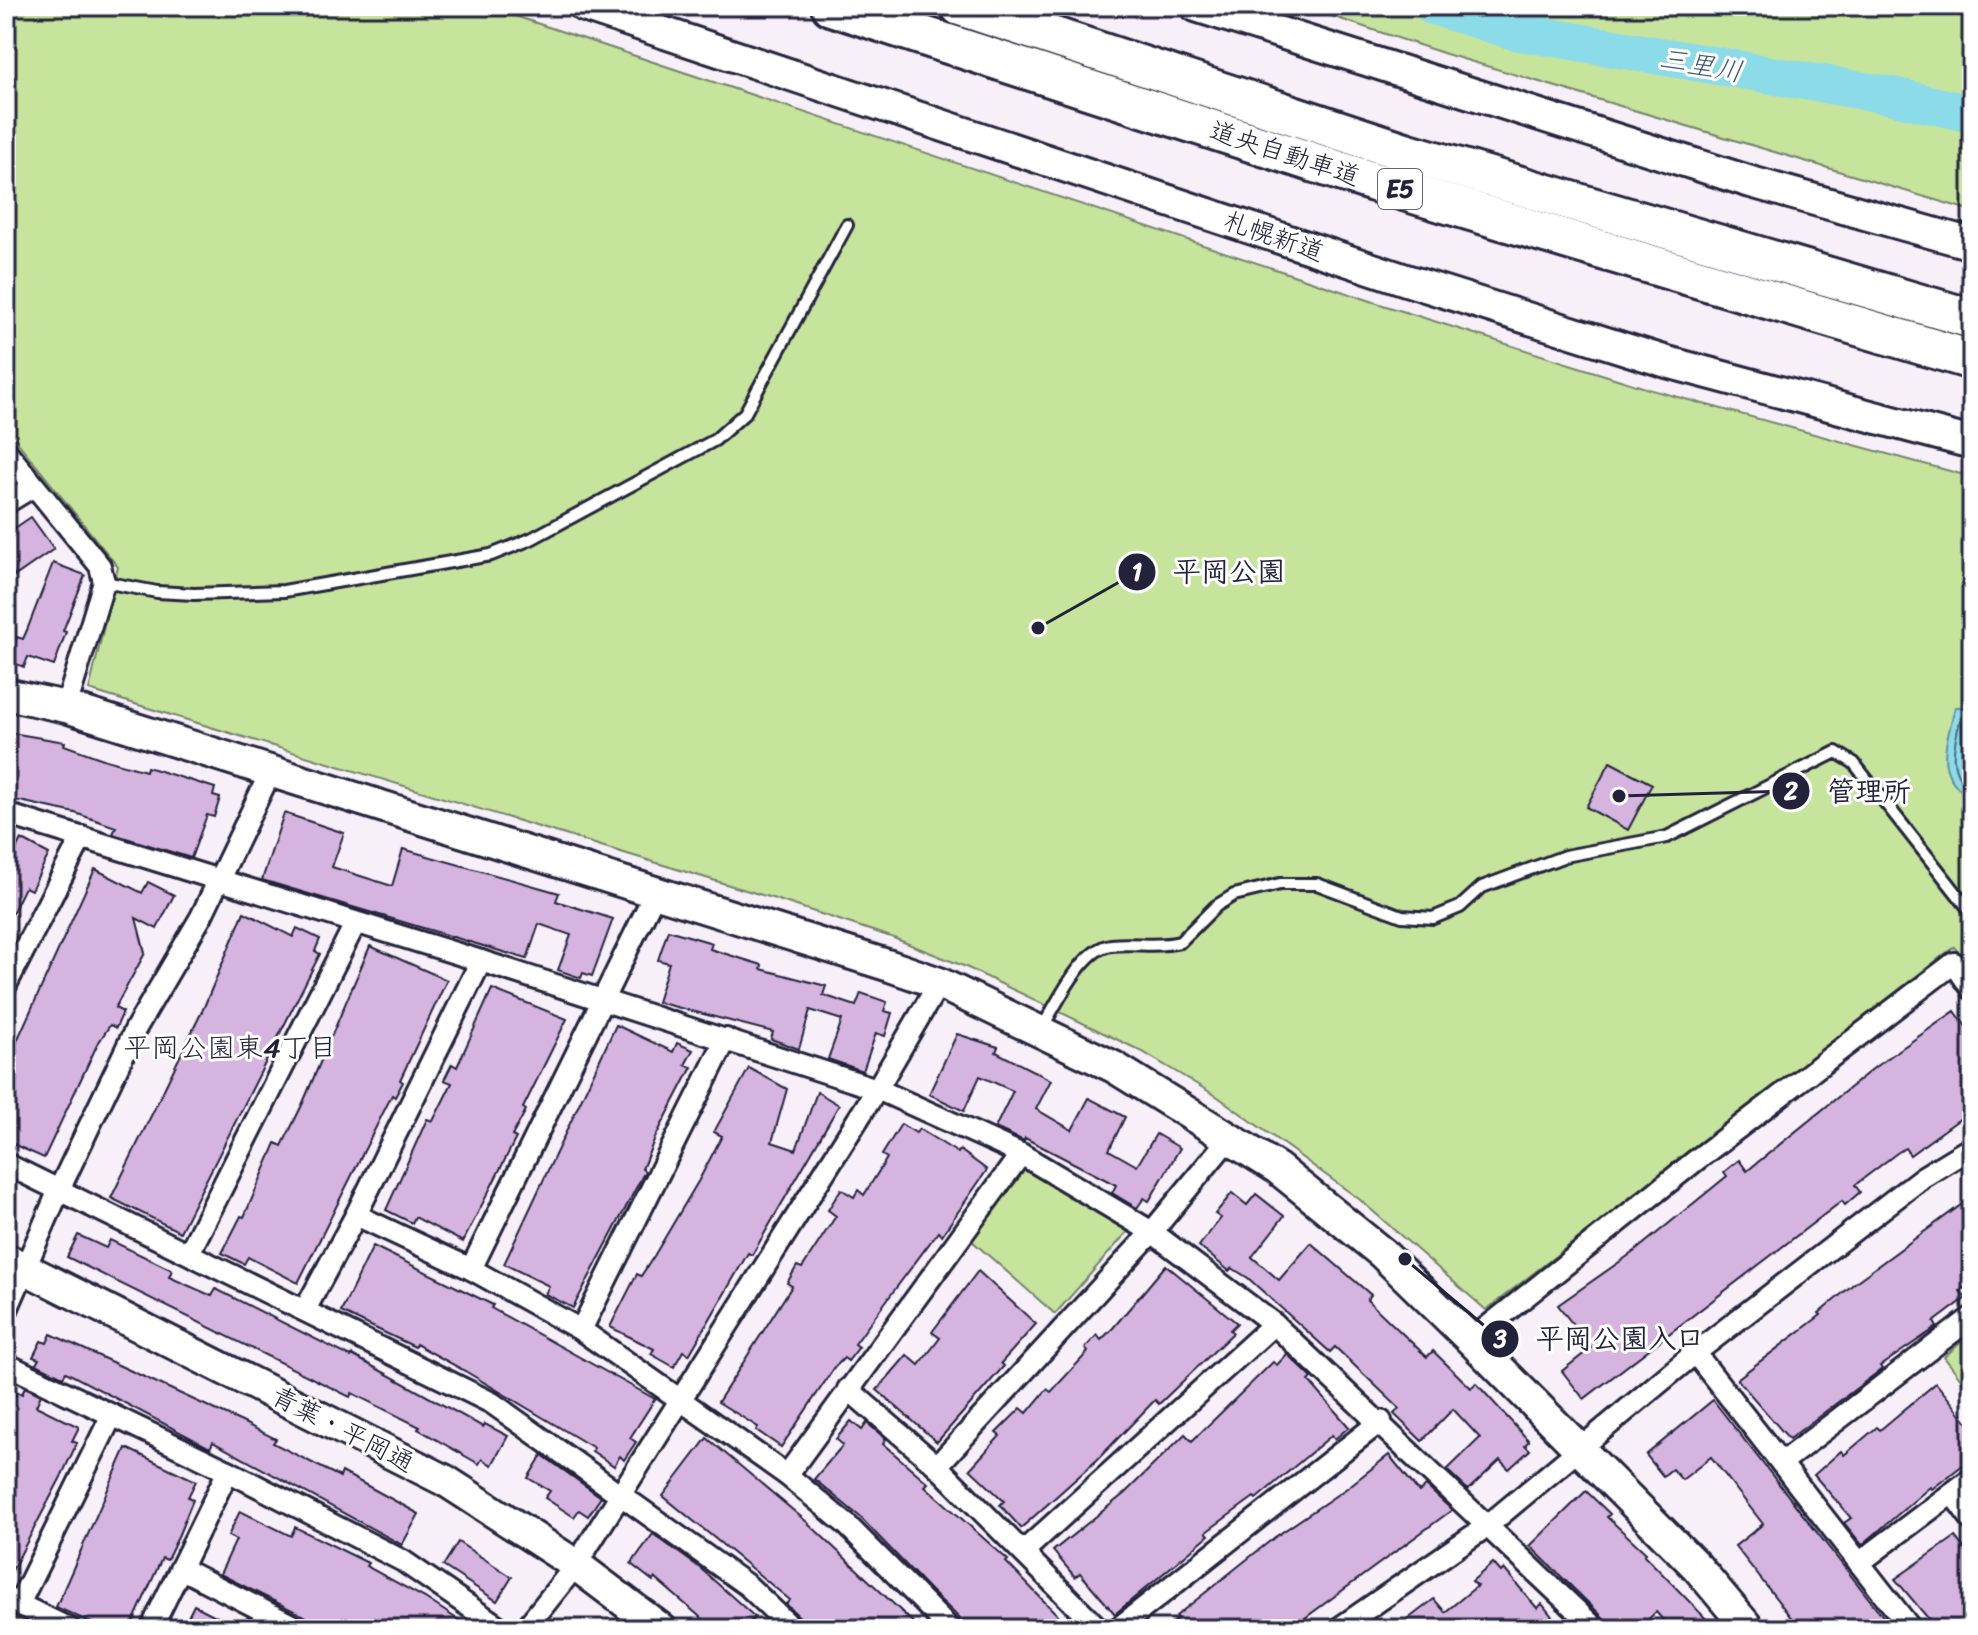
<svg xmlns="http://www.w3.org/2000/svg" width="1978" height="1635" viewBox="0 0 1978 1635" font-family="Sriracha,'Klee One',sans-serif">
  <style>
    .green { fill: #c6e49c; stroke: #74836c; stroke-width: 2 }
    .water { fill: #8bdbe8; stroke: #6191a3; stroke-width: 2 }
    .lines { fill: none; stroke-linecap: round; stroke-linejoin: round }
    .shore { stroke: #4c6c80; stroke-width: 2 }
    .river { stroke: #8bdbe8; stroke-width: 38 }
    .building { fill: #d5b4e0; stroke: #22223b; stroke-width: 2 }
    .lane-casing { stroke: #22223b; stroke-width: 16 }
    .street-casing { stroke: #22223b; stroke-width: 26 }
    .secondary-casing { stroke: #22223b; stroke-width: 36 }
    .highway-casing { stroke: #22223b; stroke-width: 44 }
    .lane { stroke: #fff; stroke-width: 10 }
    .street { stroke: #fff; stroke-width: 20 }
    .secondary { stroke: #fff; stroke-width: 30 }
    .highway { stroke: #fff; stroke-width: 38 }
    .labels { text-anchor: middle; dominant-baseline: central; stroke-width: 6; stroke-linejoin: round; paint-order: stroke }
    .shield { fill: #fff; stroke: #646476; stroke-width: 2 }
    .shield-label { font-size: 24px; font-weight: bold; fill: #22223b }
    .street-label { font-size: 26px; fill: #22223b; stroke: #fff }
    .water-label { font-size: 28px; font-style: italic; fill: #425a6f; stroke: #fff }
    .neighbourhood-label { font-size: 28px; fill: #22223b; stroke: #fff }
    .leader { fill: none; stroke: #22223b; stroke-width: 3 }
    .callout-dot { fill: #22223b; stroke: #fff; stroke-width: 3 }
    .mark-label { font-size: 24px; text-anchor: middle; font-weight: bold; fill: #fff }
    .callout-label { font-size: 28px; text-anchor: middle; font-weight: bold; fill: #22223b; stroke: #fff; stroke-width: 6; stroke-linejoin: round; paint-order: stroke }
  </style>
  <rect width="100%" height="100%" fill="#f7f0f9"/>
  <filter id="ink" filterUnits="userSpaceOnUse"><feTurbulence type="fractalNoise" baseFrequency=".0125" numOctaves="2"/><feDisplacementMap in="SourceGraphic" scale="16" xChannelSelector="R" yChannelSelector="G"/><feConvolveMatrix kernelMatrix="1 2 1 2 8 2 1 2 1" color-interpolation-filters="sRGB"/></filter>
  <g filter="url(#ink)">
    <g class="green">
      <polygon points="6,6 485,6 1383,305 1652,390 1972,477 1972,970 1954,947 1486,1310 1359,1199 1218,1097 1141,1051 966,967 891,937 775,899 89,690 118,567 6,428"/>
      <polygon points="1301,6 1972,6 1972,211 1446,54"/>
      <polygon points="1027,1167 1131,1228 1055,1314 971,1240"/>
      <polygon points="1972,1333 1972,1393 1944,1357"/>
      <polygon points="6,1605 59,1629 6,1629"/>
    </g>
    <path class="water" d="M1955,707H1972V799C1932,773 1946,746 1955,707Z"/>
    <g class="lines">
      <path class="shore" d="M1972,715L1961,717C1954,744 1945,772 1972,789"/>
      <polyline class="river" points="1433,6 1514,31 1893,96 1972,114"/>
    </g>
    <g class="building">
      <polygon points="31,517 54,549 15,576 6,563 6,534"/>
      <polygon points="53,563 85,575 63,631 66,632 54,666 28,657 24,667 8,661 17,637 23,639 27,630"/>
      <polygon points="6,732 65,742 64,745 106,760 146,771 147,767 215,788 213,796 220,798 214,817 207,815 191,858 113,834 116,827 75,813 6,798"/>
      <polygon points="1610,762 1652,784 1628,830 1586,807"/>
      <polygon points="284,813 344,833 332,867 392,886 403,849 559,893 556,901 613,919 592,976 583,973 581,978 558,970 571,935 539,924 527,959 262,880"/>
      <polygon points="21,839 49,854 31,890 25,887 6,926 6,868"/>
      <polygon points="95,869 142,893 148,882 174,895 157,929 136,918 145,953 115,1008 123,1012 116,1028 110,1025 97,1045 44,1158 6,1141 6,1065"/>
      <polygon points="244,912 293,937 297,928 320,939 315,951 320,954 180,1232 111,1198 204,1007"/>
      <polygon points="668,930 712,943 710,949 762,965 761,969 826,986 823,995 856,1006 861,993 887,1002 884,1011 892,1013 885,1036 876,1033 863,1071 828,1059 842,1020 810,1010 799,1049 771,1039 773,1032 657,1002 669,963 658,960"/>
      <polygon points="370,946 447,980 400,1080 403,1082 395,1097 392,1095 298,1283 248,1257 244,1264 222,1253 241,1216 244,1217 276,1143 282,1146 302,1105"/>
      <polygon points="492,989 567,1019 523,1108 526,1110 512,1136 516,1138 463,1242 415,1217 412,1223 386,1210 427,1119 433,1121 452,1083 444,1080 452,1064 457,1067"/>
      <polygon points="1955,1011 1972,1035 1972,1110 1910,1155 1905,1148 1897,1153 1855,1185 1860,1192 1845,1205 1842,1201 1584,1399 1562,1371 1591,1348 1558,1305 1635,1251 1727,1176 1724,1172 1739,1160 1747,1171 1875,1067"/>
      <polygon points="616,1025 673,1052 677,1043 693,1050 685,1065 692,1067 655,1138 642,1169 645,1171 573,1308 545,1294 549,1286 504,1264"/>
      <polygon points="957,1034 998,1047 996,1052 1051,1080 1036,1109 1072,1130 1089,1098 1125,1117 1109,1150 1137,1166 1156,1134 1180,1148 1149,1201 1144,1198 1137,1208 1112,1193 1116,1185 1025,1138 1024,1141 995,1128 1013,1091 980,1076 964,1111 929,1094"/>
      <polygon points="749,1068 787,1089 772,1142 796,1150 817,1092 839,1105 752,1255 748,1253 689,1355 683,1351 674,1367 651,1354 654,1349 610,1327 637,1274 641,1276 654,1256 699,1180 722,1136 714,1132"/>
      <polygon points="901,1124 916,1133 919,1129 958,1153 960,1150 987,1170 942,1235 938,1232 884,1304 855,1344 859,1347 848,1361 844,1358 835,1367 781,1447 756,1430 758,1427 718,1402 792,1286 787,1283 797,1266 802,1268 836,1216 828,1210 841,1189 854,1197 858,1190 864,1195 887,1158 882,1155"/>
      <polygon points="1232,1193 1247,1205 1256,1194 1284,1216 1252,1257 1279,1280 1311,1243 1371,1295 1367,1300 1427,1357 1433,1351 1471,1388 1476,1383 1529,1441 1525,1445 1530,1450 1509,1469 1500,1460 1468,1490 1447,1470 1480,1438 1453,1409 1422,1441 1394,1414 1399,1408 1335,1347 1330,1352 1248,1278 1232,1268 1229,1271 1199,1246 1221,1218 1215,1214"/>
      <polygon points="1965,1202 1972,1212 1972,1282 1960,1291 1966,1298 1934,1322 1937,1327 1880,1366 1882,1369 1789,1439 1737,1379 1821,1315 1819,1313 1857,1281"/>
      <polygon points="78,1235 106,1248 110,1240 172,1270 169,1277 212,1296 216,1289 351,1357 352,1355 483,1427 485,1424 508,1436 492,1465 482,1459 479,1464 418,1429 420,1427 352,1393 350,1397 67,1257"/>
      <polygon points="373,1246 493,1305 491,1308 655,1399 630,1438 636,1442 624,1460 620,1456 614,1466 592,1451 594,1448 465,1371 416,1344 415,1347 341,1312"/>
      <polygon points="1166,1265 1237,1323 1230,1330 1233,1333 1159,1404 1155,1400 1097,1460 1021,1528 1000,1505 1004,1501 970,1469 1000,1436 996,1433 1021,1408 1027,1413 1047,1389 1051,1392 1088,1352 1085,1348 1097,1335 1101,1340 1113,1328"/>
      <polygon points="978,1271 1036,1324 1001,1363 1004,1366 937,1442 877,1390 907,1355 919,1365 940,1338 932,1332"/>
      <polygon points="51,1334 244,1423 276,1439 273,1443 340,1477 342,1472 419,1514 402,1545 213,1442 210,1448 66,1372 63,1377 36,1364 39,1359 33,1357 41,1341 47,1343"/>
      <polygon points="1287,1354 1312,1378 1309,1381 1349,1427 1335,1439 1332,1435 1256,1499 1254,1497 1206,1532 1209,1535 1115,1614 1080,1573 1075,1577 1053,1551 1125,1493 1185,1434 1192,1441 1273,1362 1277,1365"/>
      <polygon points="1936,1383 1972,1428 1972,1458 1932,1489 1930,1487 1862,1545 1844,1523 1851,1518 1814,1475 1841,1451 1844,1455 1877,1427 1880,1430"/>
      <polygon points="25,1387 41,1395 36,1406 79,1427 72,1441 77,1443 61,1477 6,1582 6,1392 15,1396 17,1392 22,1394"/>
      <polygon points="1713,1400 1885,1619 1873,1629 1800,1629 1735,1546 1763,1524 1711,1457 1682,1480 1672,1469 1663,1476 1646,1455"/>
      <polygon points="851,1421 862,1430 867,1423 886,1439 883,1444 928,1483 925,1486 1008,1560 1006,1562 1071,1629 971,1629 931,1591 859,1516 814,1479 843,1445 836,1439"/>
      <polygon points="707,1438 807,1522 920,1629 812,1629 786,1604 790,1600 663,1496"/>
      <polygon points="126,1448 196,1481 188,1497 193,1500 177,1539 167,1560 162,1558 130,1629 105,1629 56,1607"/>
      <polygon points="542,1455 601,1497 588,1516 579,1510 574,1517 545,1498 550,1491 528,1478"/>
      <polygon points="1389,1455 1419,1492 1426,1486 1452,1510 1290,1629 1165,1629 1178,1618 1176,1616 1275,1537 1347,1488"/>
      <polygon points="1586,1491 1610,1514 1607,1517 1646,1553 1644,1555 1716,1629 1671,1629 1656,1612 1638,1629 1615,1629 1530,1546"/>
      <polygon points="240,1511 291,1536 295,1527 368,1563 366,1566 425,1598 472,1629 330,1629 220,1574 236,1540 228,1536"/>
      <polygon points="653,1534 700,1568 755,1617 744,1629 714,1629 655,1578 653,1581 631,1564"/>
      <polygon points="1955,1537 1972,1558 1972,1629 1937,1629 1895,1579"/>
      <polygon points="458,1542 512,1577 497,1601 443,1566"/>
      <polygon points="1493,1563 1501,1572 1504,1569 1537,1608 1542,1604 1562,1629 1395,1629 1434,1599 1445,1612 1477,1586 1472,1581"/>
      <polygon points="194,1605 241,1629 182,1629"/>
    </g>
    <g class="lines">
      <defs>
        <g id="lane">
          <polyline points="104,582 157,592 194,594 284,591 491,555 531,539 715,440 745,413 847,225"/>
          <path d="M1041,1030C1055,1007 1082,948 1111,945C1134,942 1157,948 1180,942L1216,906L1234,895L1280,884H1317L1402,916L1433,918L1460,907L1482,887L1565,856L1667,837L1836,752L1854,763L1972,913"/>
        </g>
        <g id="street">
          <polyline points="6,451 100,566 104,582 66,707"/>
          <polyline points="6,503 34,486"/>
          <polyline points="6,814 481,961 877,1089 1021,1154 1152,1232 1274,1324 1596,1629"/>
          <polyline points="6,985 82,837"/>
          <polyline points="6,1164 492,1403 748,1586 793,1629"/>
          <polyline points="356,1215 471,1269 581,1330 787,1475 847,1525 950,1629"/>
          <polyline points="189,1253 355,924"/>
          <polyline points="471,1269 656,891"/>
          <polyline points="306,1308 356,1215 481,961"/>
          <polyline points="6,1312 59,1190 136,1028 201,917 271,771"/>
          <polyline points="581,1330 726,1039"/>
          <polyline points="1471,1340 1695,1161 1954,963 1972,989"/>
          <polyline points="1695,1353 1911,1629"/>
          <polyline points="6,1364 228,1471 403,1561 502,1629"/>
          <polyline points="848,1389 937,1466 1099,1629"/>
          <polyline points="1781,1463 1972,1317"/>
          <polyline points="937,1466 1152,1232 1230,1137"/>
          <polyline points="787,1475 1021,1154"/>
          <polyline points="1952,1493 1972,1520"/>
          <polyline points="1025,1550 1274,1324"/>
          <polyline points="1859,1563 1972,1478"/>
          <polyline points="182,1569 299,1629"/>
          <polyline points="6,1598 70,1629"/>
          <polyline points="19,1604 112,1415"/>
          <polyline points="151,1629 228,1471"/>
          <polyline points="525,1629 576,1565 877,1089 939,983"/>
          <polyline points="1117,1629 1381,1421"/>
          <polyline points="1338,1629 1487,1526 1695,1353 1923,1177 1972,1147"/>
        </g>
        <g id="secondary">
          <polyline points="584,6 1406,280 1667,362 1972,443"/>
          <polyline points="1196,6 1751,182 1972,244"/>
          <polyline points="6,694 66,707 890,966 939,983 1114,1067 1277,1168 1382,1253 1471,1340 1697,1567 1749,1629"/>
          <polyline points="6,1259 446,1481 576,1565 661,1629"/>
        </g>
        <g id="highway">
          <polyline points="831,6 1374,182 1972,360"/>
          <polyline points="960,6 1405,152 1972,319"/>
        </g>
      </defs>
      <use href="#lane" class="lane-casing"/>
      <use href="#street" class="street-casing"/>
      <use href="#secondary" class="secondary-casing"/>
      <use href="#highway" class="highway-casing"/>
      <use href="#lane" class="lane"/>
      <use href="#street" class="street"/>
      <use href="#secondary" class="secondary"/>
      <use href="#highway" class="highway"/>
    </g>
  </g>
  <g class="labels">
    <rect class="shield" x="1378" y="169" width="44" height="40" rx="6"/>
    <g class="shield-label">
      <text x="1400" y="189">E5</text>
    </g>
    <g class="street-label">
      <text transform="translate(1285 153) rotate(18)">道央自動車道</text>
      <text transform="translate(1274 236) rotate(19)">札幌新道</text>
      <text transform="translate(343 1429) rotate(27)">青葉・平岡通</text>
    </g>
    <g class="water-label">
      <text transform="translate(1701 65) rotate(10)">三里川</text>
    </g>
    <g class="neighbourhood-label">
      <text x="230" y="1047">平岡公園東4丁目</text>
    </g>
  </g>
  <path class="leader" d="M1038 628L1137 572M1619 796L1791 791M1405 1259L1500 1339"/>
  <g class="callout-dot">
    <circle cx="1038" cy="628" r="8"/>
    <circle cx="1619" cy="796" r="8"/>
    <circle cx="1405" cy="1259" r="8"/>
    <circle cx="1137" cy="572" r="20"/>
    <circle cx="1791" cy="791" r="20"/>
    <circle cx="1500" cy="1339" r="20"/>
  </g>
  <g class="mark-label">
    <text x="1137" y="580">1</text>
    <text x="1791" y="799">2</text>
    <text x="1500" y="1347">3</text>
  </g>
  <g class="callout-label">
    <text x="1229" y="581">平岡公園</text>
    <text x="1869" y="801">管理所</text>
    <text x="1620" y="1348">平岡公園入口</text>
  </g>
  <rect width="1978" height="1635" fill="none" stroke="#fff" stroke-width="32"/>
  <rect x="16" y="16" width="1946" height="1603" fill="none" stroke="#22223b" stroke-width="3" filter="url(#ink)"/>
</svg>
